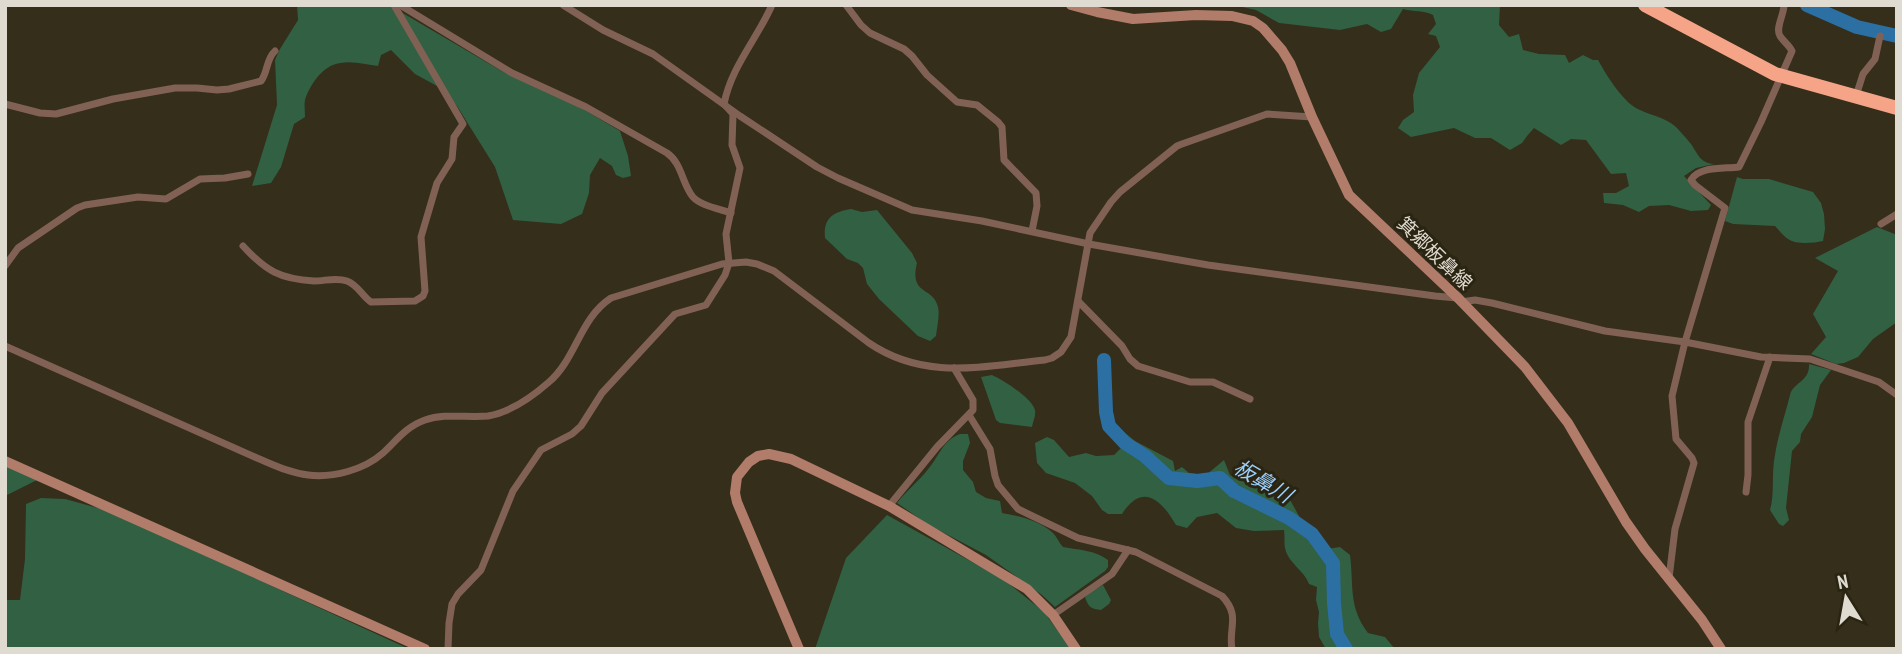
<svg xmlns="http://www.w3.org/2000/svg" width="1902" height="654" viewBox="0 0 1902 654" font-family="'PT Sans Narrow','Noto Sans JP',sans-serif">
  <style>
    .green { fill: #316043 }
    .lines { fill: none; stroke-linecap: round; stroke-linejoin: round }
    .river { stroke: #2c6fa2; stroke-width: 14 }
    .street { stroke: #826155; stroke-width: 7 }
    .secondary { stroke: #b17c69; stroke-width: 10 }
    .highway { stroke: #f5a487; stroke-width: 14 }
    .labels { text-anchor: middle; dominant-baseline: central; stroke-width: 6; stroke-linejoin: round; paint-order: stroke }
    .street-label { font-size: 19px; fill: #dfdbd0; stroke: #2a2412 }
    .water-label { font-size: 21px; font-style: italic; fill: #9bcef9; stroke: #2a2412 }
  </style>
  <rect width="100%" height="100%" fill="#342e1b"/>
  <g class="green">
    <path d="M297,5H389L505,73L571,102L620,131L628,156L631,176L623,178L616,175L612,166L600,158L590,175L589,193L582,214L561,224L513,220L495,167L457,106L437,86L415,74L391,50L381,55L378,66C364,64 347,59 333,65C320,70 309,87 305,100C304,105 305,111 305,117L294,124L281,167L271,183L252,186L277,105L275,60L280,49L298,20Z"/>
    <path d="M1233,5H1500L1499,25L1509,37L1519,34L1523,50L1539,54L1565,55L1569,63L1583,55L1593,60H1598C1606,74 1615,89 1627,101C1640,115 1662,114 1676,127C1681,132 1686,138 1691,144C1698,154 1700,163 1714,164L1696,168L1684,176L1711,205L1708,210L1691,211L1669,205L1649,206L1639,212L1623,205L1604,203L1603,193H1616L1629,186L1626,173L1611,174L1586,140L1571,139L1561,145L1534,128L1527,136L1522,143L1510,150L1491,138H1475L1454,128L1411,137L1398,128L1403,120L1414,112L1413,95L1419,73L1440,47L1436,36L1428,34L1436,24L1433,15C1424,10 1414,12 1403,9L1391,29L1381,32L1367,24L1340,30L1279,23L1256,10Z"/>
    <path d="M1737,177L1743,179H1769L1813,192L1821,203L1824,214L1825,229L1823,241C1813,243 1797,245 1788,239C1783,236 1779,230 1775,226L1733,224L1725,221Z"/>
    <path d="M851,209L862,212L877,210L912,253L917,263C909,296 933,286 938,307C940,315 937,327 936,336L930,341L918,336L879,299L867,284L863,268L858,263L847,259L825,238C823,218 833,212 851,209Z"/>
    <polygon points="1877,227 1897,235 1897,322 1873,339 1858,357 1844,363 1836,364 1811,354 1826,337 1813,314 1838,271 1815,258"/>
    <path d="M1809,364L1831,370L1820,385L1812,417L1801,434L1800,442L1792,451L1786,508L1789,520L1783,526L1779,524L1770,510C1775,493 1771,474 1775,455C1778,435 1785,415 1790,395C1793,382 1810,382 1809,364Z"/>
    <path d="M992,375C1003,380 1032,398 1035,410C1036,416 1033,421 1032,427L1000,423L996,420L981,377Z"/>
    <path d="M1110,408L1114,422L1124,432L1135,441L1173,461L1175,471L1182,467L1189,473L1206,475L1224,460L1230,475L1267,493L1289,498L1299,516V529L1321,550L1340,547L1350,555C1354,586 1348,606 1368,633L1385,637L1395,649H1326L1319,637L1318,623L1319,612L1316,600L1317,587L1309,584C1304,570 1288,563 1285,548C1284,543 1285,536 1284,530L1254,531L1236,528L1217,513L1197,517L1187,528L1176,525C1162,501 1143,481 1122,514H1108L1102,510L1092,496L1075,483L1046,473L1037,463L1035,443L1047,437L1054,440L1069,457L1086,453L1096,456L1114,455L1123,446L1118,439L1107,429Z"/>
    <path d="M960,434H968L970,443L963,461V470L973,482L976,492L986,498L1000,501L1002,513C1019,516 1040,521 1053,533C1057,537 1059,543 1063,547C1079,550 1095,550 1108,560V567L1105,571L1055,607L1042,595L986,555L929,525L897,503C907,490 919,481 929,468C939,456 943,440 960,434Z"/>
    <polygon points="5,463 39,479 5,496"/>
    <polygon points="41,498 65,499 109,511 409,649 5,649 5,600 20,600 25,559 26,504"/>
    <polygon points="887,515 1003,579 1044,612 1071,649 815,649 846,558"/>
    <path d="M1103,585L1111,600L1109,604L1101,610C1091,609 1088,607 1085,597L1092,591Z"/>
  </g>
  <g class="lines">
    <g class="river">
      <polyline points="1807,5 1857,27 1897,36"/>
      <polyline points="1104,360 1106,412 1109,426 1125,443 1145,456 1169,478 1197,481 1220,478 1234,491 1289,518 1312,534 1333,563 1334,603 1337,634 1346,649"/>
    </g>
    <g class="street">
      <path d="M400,5L512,73L586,107L667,153C682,163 682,184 693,197C701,206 720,209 731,213"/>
      <polyline points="563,5 603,30 653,54 740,116 817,167 838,178 912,210 982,221 1089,244 1208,265 1435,296 1457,298"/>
      <polyline points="846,5 861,25 870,33 904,49 912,56 927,75 957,102 977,105 998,122 1002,127 1004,160 1036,193 1037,206 1032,231"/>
      <polyline points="1856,96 1863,74 1875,59 1880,36"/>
      <path d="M5,104L40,113L56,114L113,99L175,88H197L217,90L229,89L261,81C268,72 266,59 275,51"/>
      <polyline points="1881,224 1897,214"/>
      <path d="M243,246C266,271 280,279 314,281C325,281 336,277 347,281C358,285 362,296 371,302L415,301L423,296L425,291L421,237L437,183L452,159L454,137L463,124L394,5"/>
      <polyline points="5,266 18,248 77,208 85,205 138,197 166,199 200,179 225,178 248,174"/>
      <polyline points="1078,301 1122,346 1130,359 1138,366 1190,382 1213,382 1250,399"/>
      <polyline points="1461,302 1475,300 1492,303 1605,331 1685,342 1761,357 1810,359 1879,382 1897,395"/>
      <path d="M5,346L257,458C274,465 290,473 308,475C333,478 364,470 383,453C396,441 407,426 425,420C445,413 467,418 488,416C511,412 532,397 549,382C576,359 580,318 611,298L722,264L746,262L757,264L774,271L869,343C925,381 982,366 1045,360L1052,358L1061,352L1071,337L1090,233L1111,202L1120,192L1177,146L1182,144L1267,114L1312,117"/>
      <path d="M969,415L990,449L995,476L998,485L1018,509L1078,538L1136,552L1222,596C1241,616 1228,628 1232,649"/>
      <polyline points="1746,492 1748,475 1748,422 1770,357"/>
      <polyline points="889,506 937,447 973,410 973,400 954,368"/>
      <path d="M1669,578L1675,529L1694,463L1692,458L1676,439L1672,396L1685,342L1725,208L1695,185L1691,180C1699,166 1724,169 1739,167L1761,122L1792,51C1789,45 1784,42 1780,36C1775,28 1784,15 1784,5"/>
      <polyline points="1053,615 1112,574 1128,550"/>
      <path d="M448,649L449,623L452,604L458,594L481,570L513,491L541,450L572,434L581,426L602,393L675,314L706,305L725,275L729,263L726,234L740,168L732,145L733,114L724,104C731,67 757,39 772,5"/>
    </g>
    <g class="secondary">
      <polyline points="1071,5 1097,12 1133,19 1196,15 1232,16 1253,21 1263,28 1282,50 1290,63 1312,117 1349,195 1458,298 1525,367 1568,423 1626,522 1645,549 1702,620 1721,649"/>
      <polyline points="5,461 425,649"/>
      <polyline points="799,649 737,502 735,493 737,477 749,462 758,456 769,454 791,459 889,506 1027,589 1053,615 1076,649"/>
    </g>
    <polyline class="highway" points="1645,5 1775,74 1897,108"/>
  </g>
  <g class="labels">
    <g class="street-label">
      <text transform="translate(1435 253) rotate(44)">箕郷板鼻線</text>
    </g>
    <g class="water-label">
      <text transform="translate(1263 481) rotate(31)">板鼻川</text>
    </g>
  </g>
  <rect width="1902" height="654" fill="none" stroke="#dfdbd0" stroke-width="14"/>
  <g transform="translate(1846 598) rotate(349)" stroke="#2a2412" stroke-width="5" paint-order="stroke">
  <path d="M0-5L12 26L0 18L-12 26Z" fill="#dfdbd0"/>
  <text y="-10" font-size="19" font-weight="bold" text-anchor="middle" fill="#dfdbd0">N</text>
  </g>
</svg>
